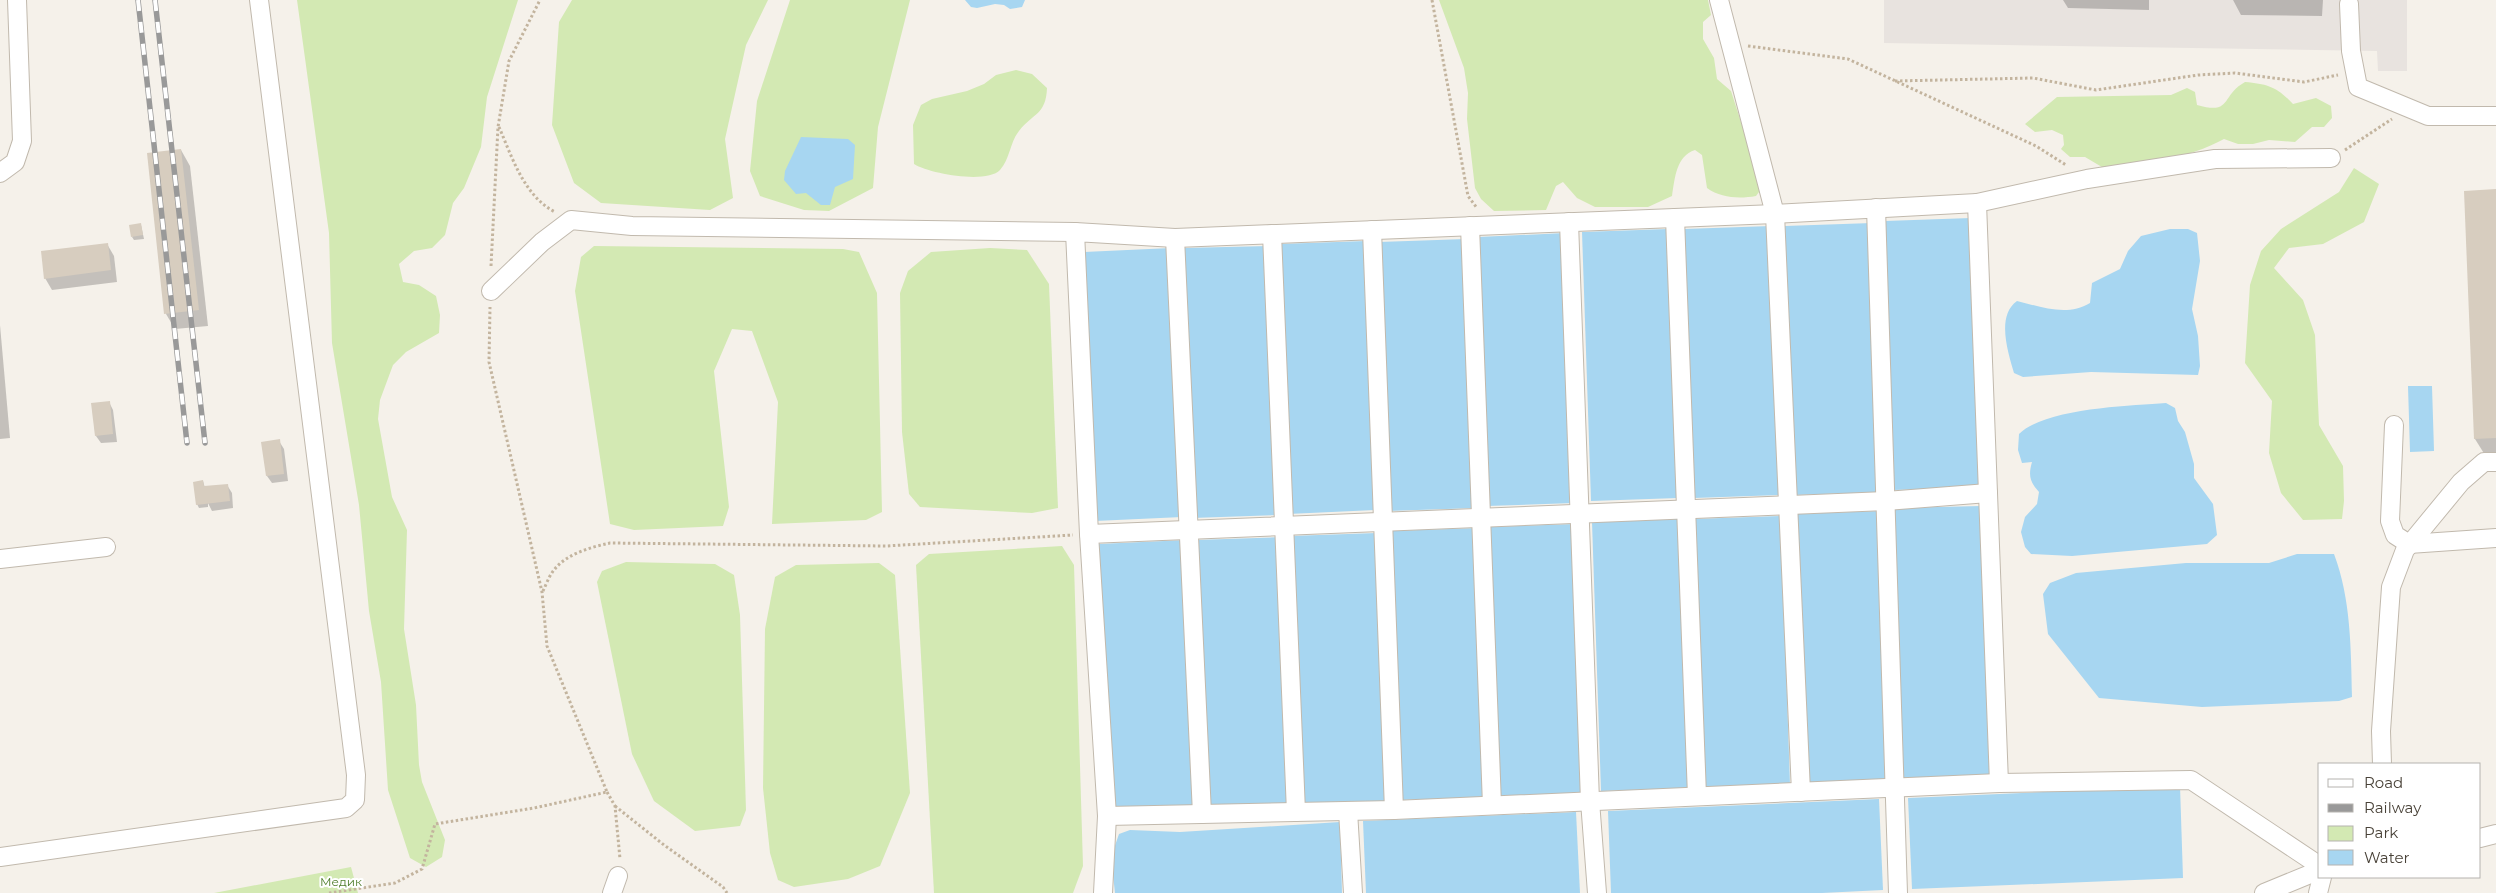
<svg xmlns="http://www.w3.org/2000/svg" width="2496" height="893" viewBox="0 0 2496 893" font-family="Montserrat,sans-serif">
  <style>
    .industrial { fill: #e8e3df }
    .green { fill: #d3e9b3 }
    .water { fill: #a7d6f1 }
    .shadow { fill: #0003 }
    .building { fill: #d7cdbf }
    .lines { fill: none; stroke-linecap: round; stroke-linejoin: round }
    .minor-casing { stroke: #c1b9ad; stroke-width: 20 }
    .path { stroke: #c3b49e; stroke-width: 3; stroke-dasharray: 2.5 2.5; stroke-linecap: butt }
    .minor { stroke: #fff; stroke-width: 18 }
    .rail-casing { stroke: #999; stroke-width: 5.5 }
    .rail { stroke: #fff; stroke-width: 4; stroke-dasharray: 11; stroke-linecap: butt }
    .labels { text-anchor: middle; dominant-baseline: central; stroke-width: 4; stroke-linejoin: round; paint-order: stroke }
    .park-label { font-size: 12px; fill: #4d7c2a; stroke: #fff }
  </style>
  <rect width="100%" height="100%" fill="#f5f1ea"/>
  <polygon class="industrial" points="1884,0 2407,0 2407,71 2378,71 2377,51 1884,43"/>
  <g class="green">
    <polygon points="297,0 518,0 487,97 481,147 464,188 453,203 445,235 432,248 414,251 399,264 403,282 419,285 436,296 440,315 439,333 406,352 393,365 380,400 378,419 392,497 407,530 404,629 416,705 419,765 422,782 445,840 442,857 426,867 410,858 388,790 381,682 369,611 359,505 332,343 329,233"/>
    <polygon points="572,0 768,0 746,45 725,139 733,198 710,210 601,203 574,183 552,125 559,22"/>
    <polygon points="790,0 910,0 878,127 873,188 829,211 804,210 760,196 750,171 757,101"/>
    <path d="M1439,0H1708L1711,15L1703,22V39L1714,58L1717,79L1731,91L1760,181L1759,192L1756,196C1739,199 1721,198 1707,188L1702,155L1695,150C1676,156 1675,178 1672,196L1648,207H1595L1577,198L1563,182L1556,186L1546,210L1494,211L1481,199L1475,188L1467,119L1468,93L1464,68Z"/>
    <path d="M1016,70L1032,74L1047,88C1046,115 1033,113 1019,131C1010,142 1010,159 1000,170C987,184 930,174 914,164L913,125L921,105L932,99L967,91L984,84L996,75Z"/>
    <path d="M2245,82C2268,84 2277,87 2293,104L2316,98L2331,106L2332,118L2324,127H2312L2295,142L2269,140L2253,144H2238L2224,139C2187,159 2148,163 2107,170L2085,157H2070L2061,149L2064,145L2063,135L2052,130L2035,132L2025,124L2057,97L2171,95L2187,88L2195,92L2197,105C2233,115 2220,96 2245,82Z"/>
    <polygon points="2354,168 2379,184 2364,222 2323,244 2289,248 2274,268 2303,300 2315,335 2319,425 2343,466 2344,501 2342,519 2303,520 2281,493 2269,453 2272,401 2245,363 2250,285 2261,251 2281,229 2339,192"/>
    <polygon points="594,246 843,249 859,252 877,293 882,512 866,520 772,524 778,402 752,331 732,329 714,371 729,507 723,526 634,530 610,524 575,291 581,257"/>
    <polygon points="990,248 1027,250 1049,284 1058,508 1032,513 920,507 909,494 902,432 900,293 908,271 931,252"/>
    <polygon points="1062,546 1074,565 1083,866 1073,893 934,893 916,565 929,554"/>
    <polygon points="626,562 715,564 734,575 740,615 746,810 740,826 695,831 654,801 632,754 597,582 602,571"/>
    <polygon points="879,563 895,575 910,793 880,866 848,879 794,887 778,880 770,853 763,788 765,629 775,577 796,565"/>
    <polygon points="351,867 358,893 214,893"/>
  </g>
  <g class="water">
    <polygon points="965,0 1025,0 1022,7 1010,9 1004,5 995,4 977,8 971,7"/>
    <polygon points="801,137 848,139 855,145 853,179 835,187 830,205 821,205 806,193 796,194 784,180 785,171"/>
    <polygon points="1971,218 1981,487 1894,490 1885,221"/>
    <polygon points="1872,223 1881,492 1794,495 1785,226"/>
    <polygon points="1771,226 1780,495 1694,498 1684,229"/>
    <polygon points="1668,229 1678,498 1591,501 1582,232"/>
    <path d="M2170,229H2188L2197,233L2200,261L2192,309L2198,336L2200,366L2198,375L2091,372L2023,377L2014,373C2008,352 1996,316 2017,301C2042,307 2067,317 2090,303L2092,283L2120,269L2128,251L2141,236Z"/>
    <polygon points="1565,233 1574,503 1487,506 1478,237"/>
    <polygon points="1466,239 1475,508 1388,511 1379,242"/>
    <polygon points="1366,241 1375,510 1288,514 1279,244"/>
    <polygon points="1269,246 1279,515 1192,518 1183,248"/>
    <polygon points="1171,248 1182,517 1095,521 1084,252"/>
    <polygon points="2408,386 2432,386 2434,451 2410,452"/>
    <path d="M2166,403L2175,408L2178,421L2185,432L2194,464V478L2213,504L2217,535L2207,544L2072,556L2031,554L2025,547L2021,532L2025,517L2037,504L2039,492C2030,482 2028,476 2032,462L2022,463L2018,450L2019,434C2046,408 2128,406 2166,403Z"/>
    <polygon points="1981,506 1990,775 1903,778 1894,508"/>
    <polygon points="1881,511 1890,780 1803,783 1794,514"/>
    <polygon points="1781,516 1790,785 1704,788 1694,519"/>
    <polygon points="1679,519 1688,788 1601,791 1592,522"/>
    <polygon points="1575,524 1585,793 1498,796 1488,527"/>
    <polygon points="1478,528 1487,797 1400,800 1391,531"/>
    <polygon points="1377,533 1386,802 1299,805 1290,536"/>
    <polygon points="1283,537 1292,806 1205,809 1196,540"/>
    <polygon points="1186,540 1198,809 1111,813 1099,544"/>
    <path d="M2297,554H2334C2351,599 2351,649 2352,697L2339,701L2202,707L2099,698L2048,634L2043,594L2050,583L2076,573L2186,563H2269Z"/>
    <polygon points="2180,786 2183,878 1912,889 1908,798"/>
    <polygon points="1879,799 1883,890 1822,893 1611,893 1608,811"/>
    <polygon points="1576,812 1580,893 1366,893 1363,821"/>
    <polygon points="1340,822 1342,893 1115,893 1111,857 1119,834 1130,830 1180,832"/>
  </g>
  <g class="shadow">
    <polygon points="2063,0 2149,0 2149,10 2068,8"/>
    <polygon points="2233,0 2323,0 2322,16 2241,15"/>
    <polygon points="181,150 190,166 208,326 175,329 166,314"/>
    <polygon points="2496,191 2496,454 2485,455 2475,439"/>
    <polygon points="141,225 144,239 134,240 132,237"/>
    <polygon points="107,244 114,256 117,282 52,290 45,278"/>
    <polygon points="0,325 10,438 0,439"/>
    <polygon points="109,402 113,410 117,442 101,443 96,436"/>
    <polygon points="279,441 284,449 288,481 272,483 267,476"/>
    <polygon points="203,481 205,488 227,485 232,493 233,508 212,511 208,503 208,507 199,508 197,504"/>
  </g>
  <g class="building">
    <polygon points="181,149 199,310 164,314 147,153"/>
    <polygon points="2496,189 2496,438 2474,439 2464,191"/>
    <polygon points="141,223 143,235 131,237 129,225"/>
    <polygon points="108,243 111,270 44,279 41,251"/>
    <polygon points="110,401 113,434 95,436 91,403"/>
    <polygon points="280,439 284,474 266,476 261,442"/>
    <polygon points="203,480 204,486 228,484 230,501 196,505 193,482"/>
  </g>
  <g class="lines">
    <defs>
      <g id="minor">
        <polyline points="1719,0 1775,214 1801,792"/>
        <polyline points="2349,4 2351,51 2358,87 2428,116 2496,116"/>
        <polyline points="0,173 15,162 22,141 17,0"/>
        <polyline points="1876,208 1898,893"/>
        <polyline points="1675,218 1697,796"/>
        <polyline points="1569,222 1590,801 1597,893"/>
        <polyline points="1470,226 1492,805"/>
        <polyline points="1372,230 1394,810"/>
        <polyline points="1272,234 1296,812"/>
        <polyline points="1175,238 1202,814"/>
        <polyline points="491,291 542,242 571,220 632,226 1075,232"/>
        <polyline points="2394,425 2390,521 2395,535 2409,544 2496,538"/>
        <polyline points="1089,534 1886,501 1988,493"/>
        <polyline points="0,559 106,547"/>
        <polyline points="2382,764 2381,731 2391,587 2405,550 2461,482 2484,462 2496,462"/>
        <polyline points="1999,783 1977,203 2087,179 2215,159 2331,158"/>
        <polyline points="1348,811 1353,893"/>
        <polyline points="1107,816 1394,810 1999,783 2191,780 2320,866"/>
        <polyline points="2480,838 2496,834"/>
        <polyline points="0,857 346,808 355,800 356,775 259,0"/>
        <polyline points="612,893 618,876"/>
        <polyline points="1103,893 1107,816 1089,534 1075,232 1175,238 1775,214 1977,203"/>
        <polyline points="2264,893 2320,870"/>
        <polyline points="2318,893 2322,877"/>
      </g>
    </defs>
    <use href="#minor" class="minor-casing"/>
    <g class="path">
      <polyline points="1432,0 1468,196 1477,208"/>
      <polyline points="1748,46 1848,59 2036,146 2066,165"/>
      <polyline points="1895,81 2033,78 2096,90 2198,75 2235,73 2304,82 2338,75"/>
      <path d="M499,127C512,157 524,196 555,212"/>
      <polyline points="2345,150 2392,119"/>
      <polyline points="491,266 498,127 509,61 540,0"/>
      <path d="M543,591C546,585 549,576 554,570C566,554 591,547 610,543L886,546L1073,535"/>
      <polyline points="607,792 615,806 620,859"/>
      <polyline points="615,806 664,845 723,887 727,893"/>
      <polyline points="329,893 395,883 422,869 435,824 534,808 607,792 547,646 542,592 489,362 490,307"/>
    </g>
    <use href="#minor" class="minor"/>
    <defs>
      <g id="rail">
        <polyline points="138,0 187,443"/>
        <polyline points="155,0 205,443"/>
      </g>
    </defs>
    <use href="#rail" class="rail-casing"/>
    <use href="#rail" class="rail"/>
  </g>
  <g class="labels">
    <g class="park-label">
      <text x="341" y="881">Медик</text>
    </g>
  </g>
  <rect x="2318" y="763" width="162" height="115" fill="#ffffff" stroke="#b6b3af"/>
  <rect x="2328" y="779" width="25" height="8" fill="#ffffff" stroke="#b6b3af"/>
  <text x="2364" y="788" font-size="15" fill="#494238">Road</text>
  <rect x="2328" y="804" width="25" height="8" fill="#999999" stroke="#b6b3af"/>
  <text x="2364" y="813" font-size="15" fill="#494238">Railway</text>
  <rect x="2328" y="826" width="25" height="15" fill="#d3e9b3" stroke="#b6b3af"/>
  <text x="2364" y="838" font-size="15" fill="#494238">Park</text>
  <rect x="2328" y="850" width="25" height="15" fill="#a7d6f1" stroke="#b6b3af"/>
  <text x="2364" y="863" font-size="15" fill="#494238">Water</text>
</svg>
